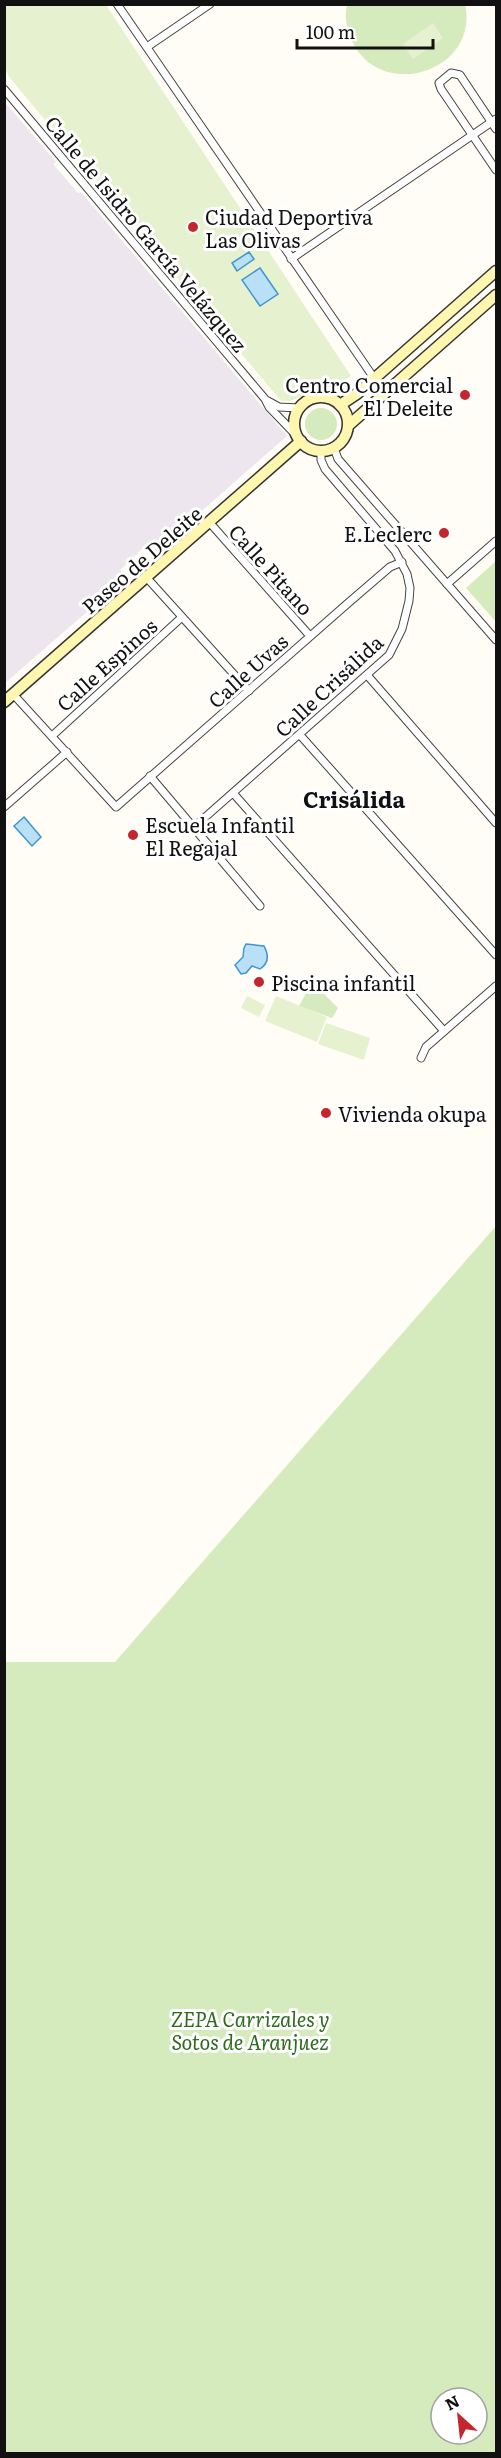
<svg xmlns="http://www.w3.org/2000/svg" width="501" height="2458" viewBox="0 0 501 2458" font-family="Literata,serif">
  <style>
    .industrial { fill: #eee6ef }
    .green { fill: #d5ebbd; fill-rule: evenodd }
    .pitch { fill: #e6f2cf }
    .water { fill: #b9e0f7; stroke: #3f96cf; stroke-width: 1.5 }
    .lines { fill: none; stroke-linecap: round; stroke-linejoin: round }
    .minor-casing { stroke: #444; stroke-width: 9 }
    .secondary-casing { stroke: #333; stroke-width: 13 }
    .minor { stroke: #fff; stroke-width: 7 }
    .secondary { stroke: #fff6b0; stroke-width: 10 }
    .poi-dot { fill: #c4262e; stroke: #fff; stroke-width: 2 }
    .labels { text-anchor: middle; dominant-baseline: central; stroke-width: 6; stroke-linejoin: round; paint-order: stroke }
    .poi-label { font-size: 20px; fill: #111; stroke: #fff; text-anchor: start }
    .street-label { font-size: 20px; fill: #111; stroke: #fff }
    .park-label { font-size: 20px; font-style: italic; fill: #2f6b1f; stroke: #fff }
    .quarter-label { font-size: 22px; font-weight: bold; fill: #111; stroke: #fff }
  </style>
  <rect width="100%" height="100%" fill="#fffdf5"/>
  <polygon class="industrial" points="4,101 56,162 53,164 78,193 81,192 287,436 155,552 149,546 143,548 120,570 126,578 5,683"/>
  <g class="green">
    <path d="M465,4C480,71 381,103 352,41C347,29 344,17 347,5Z"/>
    <circle cx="321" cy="424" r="16"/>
    <polygon points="496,561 496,622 466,588"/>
    <polygon points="312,982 338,1008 332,1018 299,1006"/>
    <path d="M496,1226V2453H5V1662H115ZM441,2398H477V2434H441Z"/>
  </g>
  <g class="pitch">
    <polygon points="5,5 106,5 351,376 331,390 315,391 290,401 281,401 9,77 5,68"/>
    <polygon points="433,23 443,38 413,59 403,44"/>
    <polygon points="247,996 265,1005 259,1017 241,1008"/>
    <polygon points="276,996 327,1017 317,1042 265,1021"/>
    <polygon points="326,1023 370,1038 364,1060 318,1044"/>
  </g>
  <g class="water">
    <polygon points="249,252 254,259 237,271 232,263"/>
    <polygon points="260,268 278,294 260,306 242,280"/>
    <polygon points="24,817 41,837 32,846 14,826"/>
    <path d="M246,944L264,946C269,955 269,963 260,969L252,966L246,973L241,974L235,965L243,957L244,948Z"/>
  </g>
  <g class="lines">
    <defs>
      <g id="minor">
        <polyline points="117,4 374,378"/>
        <polyline points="147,47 210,4"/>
        <polyline points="4,89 265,399 269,407 297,436"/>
        <polyline points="496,129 460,75 451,73 439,83 441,89 496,170"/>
        <polyline points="291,259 496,119"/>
        <polyline points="268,401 279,407 299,408"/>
        <polyline points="334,448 338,459 496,640"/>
        <polyline points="210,523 310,636"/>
        <polyline points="147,578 249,691"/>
        <polyline points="447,584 496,541"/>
        <polyline points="367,675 496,823"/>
        <polyline points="13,694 116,807 347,604 390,567 402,562"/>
        <polyline points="300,735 496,955"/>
        <polyline points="52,736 182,617"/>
        <polyline points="150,776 260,906"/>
        <polyline points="233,793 444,1031"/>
        <polyline points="4,807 67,752"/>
        <polyline points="194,827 389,655 402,629 409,601 410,588 407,574 395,551 325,469 321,460 321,451"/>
        <polyline points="421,1058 426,1047 496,986"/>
      </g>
      <g id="secondary">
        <circle cx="321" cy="424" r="27"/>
        <polyline points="340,405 358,393 496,271"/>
        <polyline points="349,425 496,295"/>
        <polyline points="4,702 301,441"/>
      </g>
    </defs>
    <use href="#minor" class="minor-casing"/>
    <use href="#secondary" class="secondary-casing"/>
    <use href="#minor" class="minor"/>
    <use href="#secondary" class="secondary"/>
  </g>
  <g class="poi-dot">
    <circle cx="193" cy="227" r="6"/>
    <circle cx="465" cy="395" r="6"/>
    <circle cx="444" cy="533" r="6"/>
    <circle cx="133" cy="835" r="6"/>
    <circle cx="259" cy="982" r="6"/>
    <circle cx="326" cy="1113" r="6"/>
  </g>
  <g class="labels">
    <g class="poi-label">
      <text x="205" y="216">Ciudad Deportiva<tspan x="205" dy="23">Las Olivas</tspan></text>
      <text x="453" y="384" text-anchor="end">Centro Comercial<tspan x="453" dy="23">El Deleite</tspan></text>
      <text x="432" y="533" text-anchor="end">E.Leclerc</text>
      <text x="145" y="824">Escuela Infantil<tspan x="145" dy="23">El Regajal</tspan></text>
      <text x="271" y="982">Piscina infantil</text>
      <text x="338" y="1113">Vivienda okupa</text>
    </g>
    <g class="street-label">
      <text transform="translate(147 233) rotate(50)">Calle de Isidro García Velázquez</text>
      <text transform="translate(141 559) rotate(-41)">Paseo de Deleite</text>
      <text transform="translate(272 569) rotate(48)">Calle Pitano</text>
      <text transform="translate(106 664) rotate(-42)">Calle Espinos</text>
      <text transform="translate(247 670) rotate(-42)">Calle Uvas</text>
      <text transform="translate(328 685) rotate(-43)">Calle Crisálida</text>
    </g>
    <g class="park-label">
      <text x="250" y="2018">ZEPA Carrizales y<tspan x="250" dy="23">Sotos de Aranjuez</tspan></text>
    </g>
    <g class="quarter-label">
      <text x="354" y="798">Crisálida</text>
    </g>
  </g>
  <rect width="501" height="2458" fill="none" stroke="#111111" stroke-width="12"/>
  <g transform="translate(459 2416) rotate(333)"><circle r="28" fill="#ffffff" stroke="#a0a0a0" stroke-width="1.5"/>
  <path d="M0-4.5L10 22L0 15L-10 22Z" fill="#c4262e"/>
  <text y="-9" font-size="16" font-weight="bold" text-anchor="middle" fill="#111111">N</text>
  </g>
  <path d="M297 39v9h136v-9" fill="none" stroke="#111111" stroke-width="3"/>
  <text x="306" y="39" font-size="18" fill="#111111" stroke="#ffffff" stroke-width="4.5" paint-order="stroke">100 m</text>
</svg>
